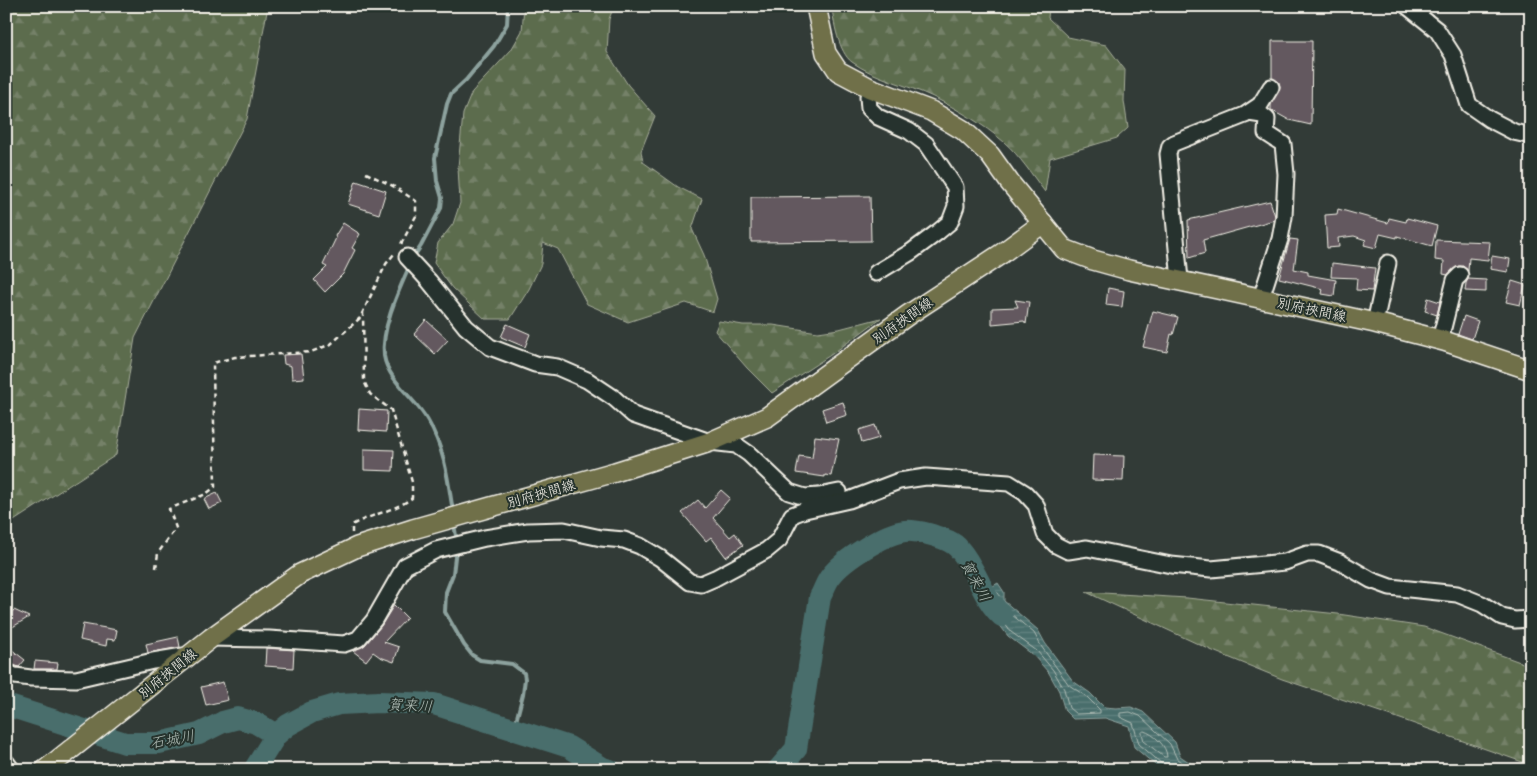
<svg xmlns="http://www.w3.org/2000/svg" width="1537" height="776" viewBox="0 0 1537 776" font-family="'Playpen Sans','Klee One',sans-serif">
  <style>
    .forest { fill: url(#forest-firs); stroke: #a8ae9b }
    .water { fill: url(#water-rules); stroke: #8da29e }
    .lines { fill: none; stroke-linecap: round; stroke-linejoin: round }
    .shore { stroke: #b0bdb6; stroke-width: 1 }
    .stream { stroke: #8da29e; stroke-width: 4 }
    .river { stroke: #496e6c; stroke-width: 22 }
    .building { fill: #63595e; stroke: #f4f1e8 }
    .minor-casing { stroke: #f4f1e8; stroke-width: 19 }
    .major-casing { stroke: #f4f1e8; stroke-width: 22 }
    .path { stroke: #f4f1e8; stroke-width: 2.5; stroke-dasharray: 5 4; stroke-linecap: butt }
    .minor { stroke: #26332d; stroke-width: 15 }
    .major { stroke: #70704a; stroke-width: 19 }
    .labels { text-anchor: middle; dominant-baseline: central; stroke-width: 4; stroke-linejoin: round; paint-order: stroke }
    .street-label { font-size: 14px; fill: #f4f1e8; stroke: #26332d }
    .water-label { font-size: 15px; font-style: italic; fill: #b0bdb6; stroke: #26332d }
  </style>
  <defs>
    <pattern id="forest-firs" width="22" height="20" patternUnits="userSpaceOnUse" patternTransform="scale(1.25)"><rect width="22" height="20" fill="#5c6c4e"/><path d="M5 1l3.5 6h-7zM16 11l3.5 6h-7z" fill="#748168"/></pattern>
    <pattern id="water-rules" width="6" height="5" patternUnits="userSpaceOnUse" patternTransform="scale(1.25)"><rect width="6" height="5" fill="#496e6c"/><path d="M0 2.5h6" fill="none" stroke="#648381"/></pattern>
  </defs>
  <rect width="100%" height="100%" fill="#323b37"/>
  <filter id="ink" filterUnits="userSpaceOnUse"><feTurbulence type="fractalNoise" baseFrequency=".02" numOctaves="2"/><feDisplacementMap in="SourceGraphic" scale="10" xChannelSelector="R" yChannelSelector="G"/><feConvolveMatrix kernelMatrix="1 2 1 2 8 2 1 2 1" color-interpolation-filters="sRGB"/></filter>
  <g filter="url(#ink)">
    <g class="forest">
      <polygon points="6,6 268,6 247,119 135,338 116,455 6,526"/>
      <polygon points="524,6 614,6 609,19 607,52 628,85 655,116 641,151 643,162 678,187 702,199 692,229 704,255 717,299 713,312 686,303 628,322 587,304 558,249 543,243 541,264 529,289 510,319 485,319 452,288 434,263 438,243 453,224 460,203 458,167 463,114 472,92 511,50 522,31"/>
      <path d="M832,6H1049L1048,18L1068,37L1106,45L1125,70L1124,101L1128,128L1117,138L1050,158L1045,192C1032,175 1020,156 1004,142C983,124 957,109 933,97C908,85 874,78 852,62C839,53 833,21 832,6Z"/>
      <polygon points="881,318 832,354 772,393 747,368 715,331 719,321 743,325 773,325 818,332 839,329"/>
      <polygon points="1086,592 1187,598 1338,614 1424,627 1531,666 1531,765 1389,715 1282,679 1213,651"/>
    </g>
    <polygon class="water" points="998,583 1004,592 1004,601 1038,630 1045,643 1073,681 1090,693 1104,707 1116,708 1131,707 1143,712 1175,742 1180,756 1201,770 1161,770 1134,747 1129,726 1105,718 1073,719 1065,711 1059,691 1049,673 1033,655 1008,636 986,607 980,594"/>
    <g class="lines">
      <g class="shore">
        <polygon points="995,591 999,594 1000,605 1034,633 1041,646 1069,685 1087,697 1100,710 1100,713 1076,714 1069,708 1064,689 1053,670 1037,651 1011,632 990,605 987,596"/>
        <path d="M1144,731C1154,734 1167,746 1167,757H1164L1144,741L1142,733Z"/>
        <polyline points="1164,770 1162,764 1139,744 1133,723 1120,717 1120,713 1130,712 1140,716 1170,744 1177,759 1192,770"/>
      </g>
      <g class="stream">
        <polyline points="413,258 421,246 441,208 442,198 437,181 435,158 447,104 451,94 466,80 494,46 507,24 508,6"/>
        <path d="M410,265C399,290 381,328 384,356C388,381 416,399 428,421C445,450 448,480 453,512"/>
        <polyline points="454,524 457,542"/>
        <polyline points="456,549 453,574 446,592 445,612 464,645 472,655 480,660 512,664 524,673 525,679 523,694 514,729"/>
      </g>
      <g class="river">
        <polyline points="6,705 125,743 159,743 199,734 223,722 238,718 256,723 276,735"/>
        <polyline points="254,770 276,735 288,725 312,712 339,704 379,702 434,704 569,747 603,768 610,770"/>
        <path d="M778,770L796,749L820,597C824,590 826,582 831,576C843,560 885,533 905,531C914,530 924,533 932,535C941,538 953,541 959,549C977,569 982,598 1002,616"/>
      </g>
    </g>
    <g class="building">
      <polygon points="1272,41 1312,41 1311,125 1289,120 1271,110 1271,104 1280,87 1279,82 1272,78"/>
      <polygon points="356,181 386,191 379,214 348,204"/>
      <polygon points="870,196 871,241 751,242 751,197"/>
      <polygon points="1270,201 1275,216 1274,220 1203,240 1205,253 1189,258 1188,220"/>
      <polygon points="1338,209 1388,223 1389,218 1406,222 1407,218 1437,226 1432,246 1397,236 1397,238 1380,234 1376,248 1364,245 1366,240 1354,236 1338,238 1339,247 1327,248 1325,215 1337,214"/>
      <polygon points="343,223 360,234 352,248 355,250 343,274 325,292 314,280 327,267 323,265 336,238 335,236"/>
      <polygon points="1290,239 1298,240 1294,269 1308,272 1308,275 1336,280 1334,296 1322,294 1323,289 1279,278"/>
      <polygon points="1436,240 1490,242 1488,260 1469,258 1468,271 1463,266 1458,266 1448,275 1443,274 1444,261 1435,260"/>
      <polygon points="1492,256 1510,259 1508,272 1490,269"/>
      <polygon points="1332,263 1375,268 1372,291 1356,290 1357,278 1331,277"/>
      <polygon points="1468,279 1486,280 1486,292 1465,291 1466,283"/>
      <polygon points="1512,281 1525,285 1520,305 1506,302"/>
      <polygon points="1108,288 1124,291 1122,307 1106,305"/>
      <polygon points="1428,298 1440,302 1437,315 1425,311"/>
      <polygon points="1015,300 1029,302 1026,324 1024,321 992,324 992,308 1018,307"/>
      <polygon points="1153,311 1178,317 1173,335 1171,334 1167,352 1143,347"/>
      <polygon points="1464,316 1478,321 1472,339 1458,334"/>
      <polygon points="426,320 448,340 435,354 414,334"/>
      <polygon points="507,324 530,334 525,347 501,337"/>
      <polygon points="301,354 304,378 292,379 291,366 284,364 283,355"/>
      <polygon points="843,402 847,415 826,422 822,409"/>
      <polygon points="359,409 387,411 386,432 358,430"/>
      <polygon points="875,425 879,438 862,443 859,430"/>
      <polygon points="815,436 839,439 831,476 825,475 825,477 796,473 799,456 812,458"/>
      <polygon points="364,449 394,450 393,471 364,470"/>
      <polygon points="1093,455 1124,456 1123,481 1092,480"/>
      <polygon points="721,490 730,498 713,518 730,537 735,533 743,545 726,557 711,537 706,541 682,513 698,500 705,508"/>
      <polygon points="217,493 222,503 209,509 204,499"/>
      <polygon points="394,605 407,618 384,642 399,647 394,662 380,657 373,652 366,661 353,651 365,645 381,626"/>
      <polygon points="14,610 29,617 6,631 6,618"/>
      <polygon points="83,624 117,630 115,640 107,639 106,646 80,640"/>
      <polygon points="178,637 180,647 148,653 146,644"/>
      <polygon points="266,648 294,650 293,668 265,666"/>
      <polygon points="11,649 25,660 19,667 6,662 6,656"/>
      <polygon points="35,661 58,663 57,669 34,669"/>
      <polygon points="223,682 228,700 206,705 201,687"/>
    </g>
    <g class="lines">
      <defs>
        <g id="minor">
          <polyline points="1407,6 1437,30 1453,55 1469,105 1489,119 1514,132 1531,136"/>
          <polyline points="870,88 868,97 869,108 878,117 909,131 926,144 955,187 956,206 950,222 938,232 911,252 876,273"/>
          <polyline points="1249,113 1262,115 1267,119 1266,133 1283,144 1286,174 1284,217 1280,239 1261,298"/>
          <polyline points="407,257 429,281 466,327 490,347 535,364 557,367 587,380 614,398 633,415 710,442 736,445 749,454 789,492 805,497 819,496 839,492"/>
          <polyline points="1180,280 1168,154 1170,146 1174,143 1245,115 1260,105 1271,87"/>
          <polyline points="1375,323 1388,263"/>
          <polyline points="1440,340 1455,280 1460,275"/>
          <polyline points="211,638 269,639 344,644 358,639 374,620 405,566 436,550 485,538 528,531 564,530 601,538 624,540 640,546 660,558 690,582 701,584 715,578 767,550 779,540 792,515 805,510 849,500 899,481 926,477 1009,483 1025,493 1036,505 1045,534 1056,545 1068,551 1087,548 1171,565 1211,569 1285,562 1307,554 1319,554 1340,562 1371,580 1390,587 1457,594 1482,604 1502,617 1515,620 1531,619"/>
          <polyline points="6,672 15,676 31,678 76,679 153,661 189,655"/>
          <polyline points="6,762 12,770"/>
        </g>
        <g id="major">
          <polyline points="816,6 826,53 838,71 870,88 931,111 963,130 990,155 1010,183 1064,249 1093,260 1129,270 1375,323 1444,341 1531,370"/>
          <polyline points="45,770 211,638 300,574 357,547 413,529 615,472 710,442 767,417 908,315 1001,254 1043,223"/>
        </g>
      </defs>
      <use href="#minor" class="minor-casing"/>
      <use href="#major" class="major-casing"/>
      <g class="path">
        <polyline points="366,173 393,186 416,201 416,216 400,246"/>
        <path d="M352,533V525C371,514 395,511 412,498V482L391,410L370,394L364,381L363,312"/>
        <polyline points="156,568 158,553 176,528 169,509 206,494 215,487 213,363 235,357 311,352 331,344 360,318 386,264 394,254"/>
      </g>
      <use href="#minor" class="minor"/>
      <use href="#major" class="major"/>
    </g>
  </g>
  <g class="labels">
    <g class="street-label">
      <text transform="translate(1312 309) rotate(12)">別府挾間線</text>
      <text transform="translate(902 320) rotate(-35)">別府挾間線</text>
      <text transform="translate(541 493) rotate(-16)">別府挾間線</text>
      <text transform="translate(167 673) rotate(-39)">別府挾間線</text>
    </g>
    <g class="water-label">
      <text transform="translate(977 580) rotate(61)">賀来川</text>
      <text transform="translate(410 704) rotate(3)">賀来川</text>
      <text transform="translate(172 738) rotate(-10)">石城川</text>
    </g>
  </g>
  <rect width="1537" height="776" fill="none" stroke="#26332d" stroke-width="25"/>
  <rect x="12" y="12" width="1512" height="751" fill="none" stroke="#f4f1e8" stroke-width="2" filter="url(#ink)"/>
</svg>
